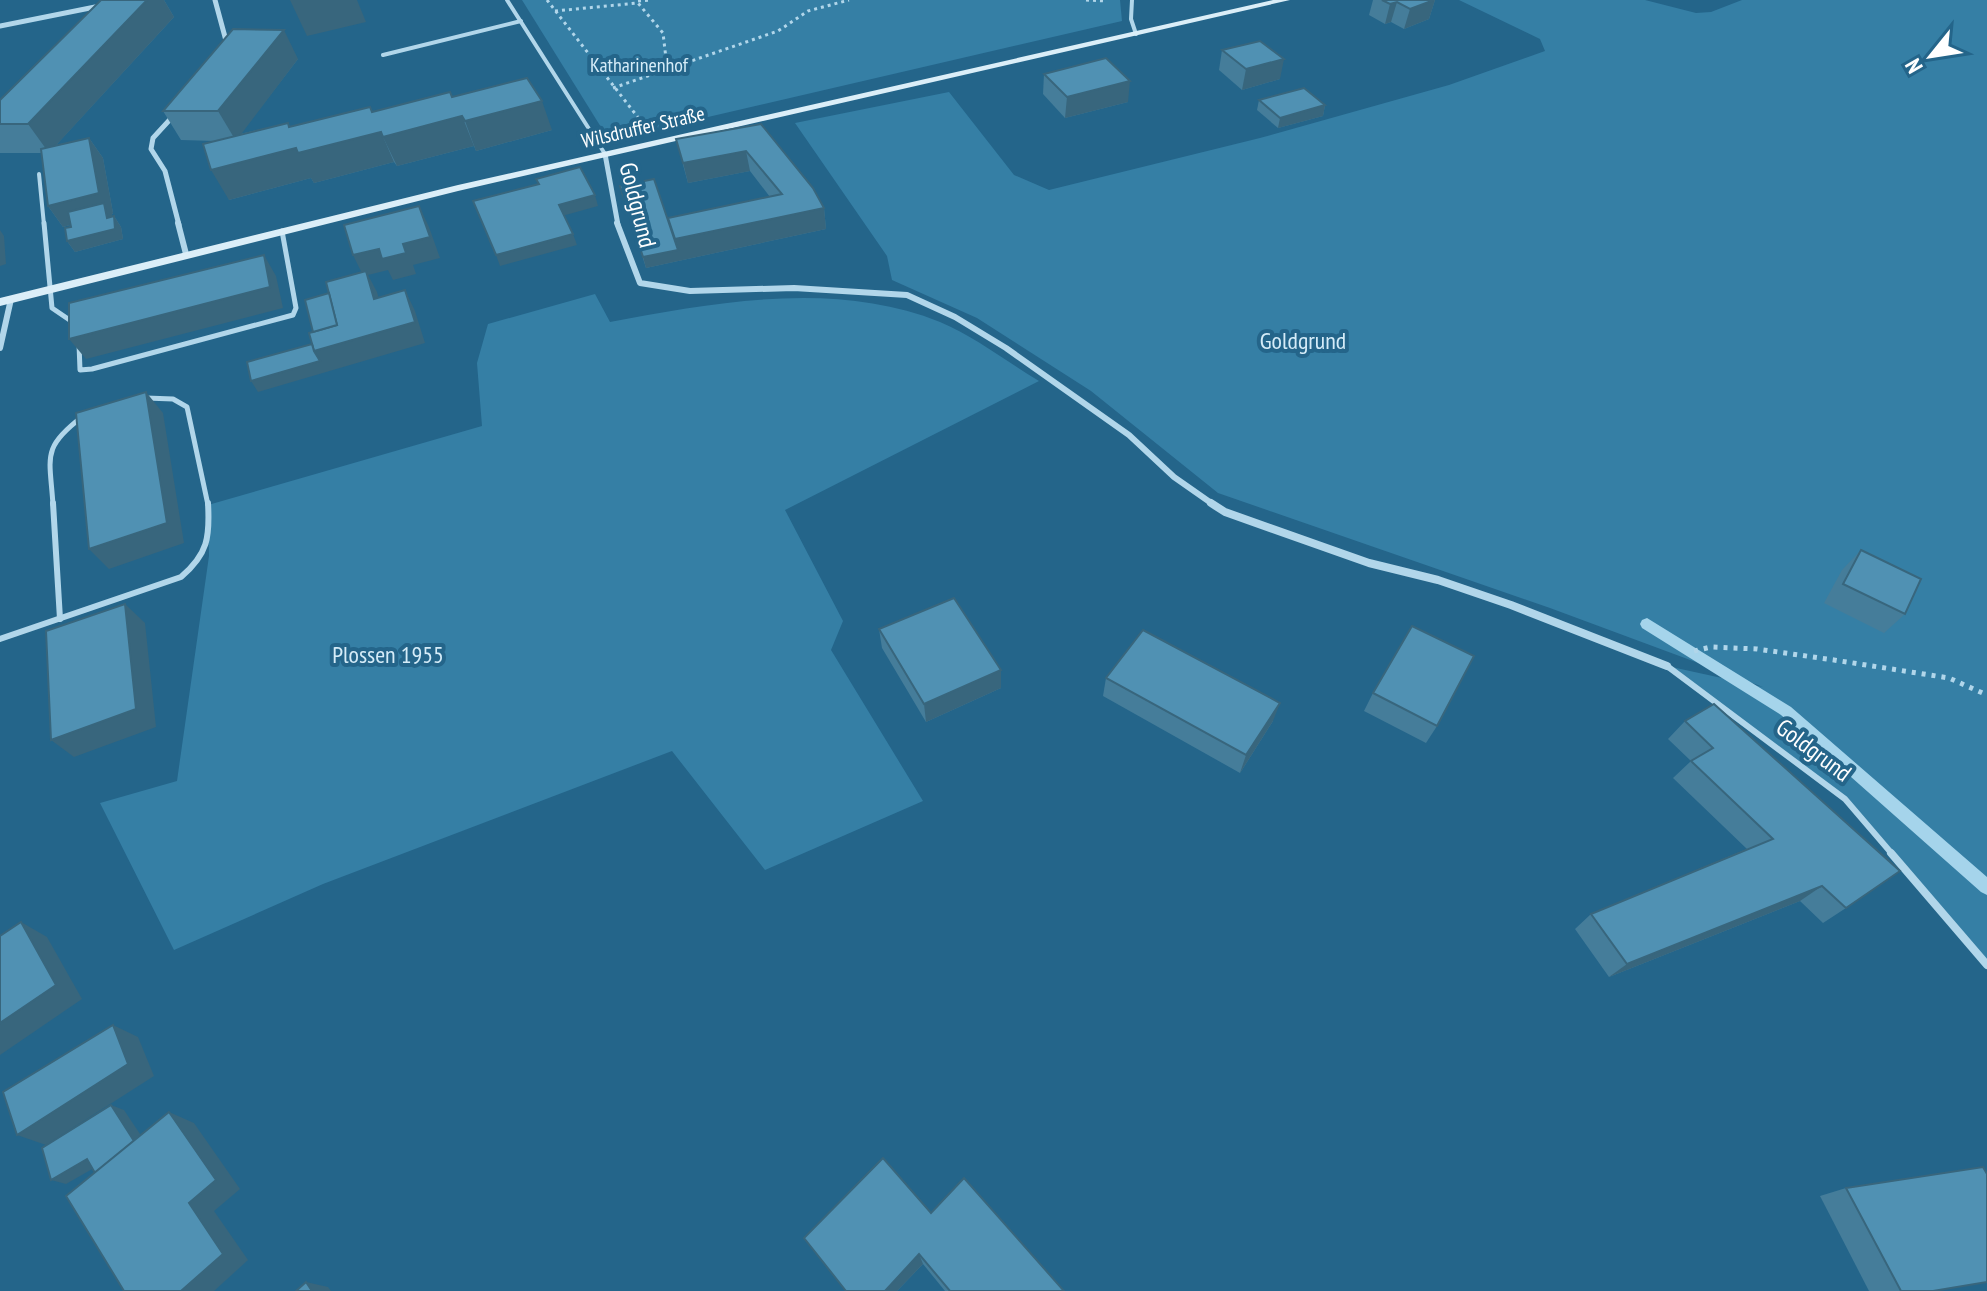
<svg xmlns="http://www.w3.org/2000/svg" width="1987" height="1291" viewBox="0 0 1987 1291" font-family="'PT Sans Narrow',sans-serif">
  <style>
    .green { fill: #357fa5 }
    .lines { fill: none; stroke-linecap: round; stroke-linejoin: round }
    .stream { fill: #a5d4eb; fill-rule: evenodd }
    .path-far1 { stroke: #b1d6ea; stroke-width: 3; stroke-dasharray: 3 4; stroke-linecap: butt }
    .path { stroke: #b1d6ea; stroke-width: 5; stroke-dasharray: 4 6; stroke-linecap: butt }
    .lane-far3 { stroke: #b1d6ea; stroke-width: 4 }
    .lane-far2 { stroke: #b1d6ea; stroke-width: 5 }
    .lane-far1 { stroke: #b1d6ea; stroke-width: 6 }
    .lane { stroke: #b1d6ea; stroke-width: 8 }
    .street-far2 { stroke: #b1d6ea; stroke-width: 5 }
    .street-far1 { stroke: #b1d6ea; stroke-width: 6 }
    .street { stroke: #b1d6ea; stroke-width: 8 }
    .secondary { fill: #dbeef8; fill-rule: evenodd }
    .wall { fill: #457d9a }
    .shaded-wall { fill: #38667d }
    .building { fill: #5091b3; stroke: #38667d; stroke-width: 2 }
    .labels { text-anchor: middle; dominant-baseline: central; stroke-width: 8; stroke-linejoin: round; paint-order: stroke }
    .far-park-label { font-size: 20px; fill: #d5ecf8; stroke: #24658a }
    .far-street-label { font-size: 20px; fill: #fff; stroke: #24658a }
    .street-label { font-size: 24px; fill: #fff; stroke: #24658a }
    .park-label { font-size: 24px; fill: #d5ecf8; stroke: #24658a }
  </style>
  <rect width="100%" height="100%" fill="#24658a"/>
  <g class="green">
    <polygon points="522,0 1120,0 1122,21 609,140"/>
    <polygon points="1459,0 1645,0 1696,13 1711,12 1742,0 1987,0 1987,965 1845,799 1667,666 1763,687 1550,608 1218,493 1091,391 977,318 892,280 887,256 795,123 949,92 1014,175 1049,190 1260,138 1449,85 1545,51 1540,39"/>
    <path d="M595,294L610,322C717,302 835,280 940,322C974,336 1007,362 1039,381L785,510L843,621L831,650L923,801L765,870L672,751L323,884L174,950L100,803L177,781L209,556L208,505L482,426L477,363L488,324Z"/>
  </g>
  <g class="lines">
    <polygon class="stream" points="1647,618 1791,707 1987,877 1987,895 1981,892 1781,715 1642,628 1640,624 1642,620"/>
    <g class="path-far1">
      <polyline points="547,0 640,120"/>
      <polyline points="1086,0 1106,1"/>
      <polyline points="638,1 651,0"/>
      <polyline points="555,11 638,3 663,33 667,67"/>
      <polyline points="613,88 778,31 808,11 849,0"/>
    </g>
    <polyline class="path" points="1694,651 1711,647 1757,649 1834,660 1949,678 1987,695"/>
    <g class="lane-far3">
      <polyline points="507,0 605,154"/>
      <polyline points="1132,0 1131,19 1136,34"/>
      <polyline points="383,55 521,21"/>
      <polyline points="39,174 44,225"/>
    </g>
    <g class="lane-far2">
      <polyline points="44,223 52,308 74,323"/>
      <polyline points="79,344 80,370 92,369 293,315 296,308 282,231"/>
      <polyline points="146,398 173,399 187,407 208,505"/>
      <path d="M53,505C50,457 41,448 82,417"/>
    </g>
    <g class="lane-far1">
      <polyline points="53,503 60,619"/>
      <path d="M0,639L181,577C208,554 210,537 208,503"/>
      <polyline points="1667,666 1845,799 1893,855"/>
    </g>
    <polyline class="lane" points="1891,853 1987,965"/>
    <g class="street-far2">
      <polyline points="215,0 228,48"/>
      <polyline points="0,26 105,5"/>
      <polyline points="175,114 153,138 151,149 165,171 179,225"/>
      <polyline points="605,154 618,225"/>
    </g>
    <g class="street-far1">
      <polyline points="178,223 186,254"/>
      <polyline points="617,223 640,283 690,291 794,288 907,295 955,317 1006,348 1129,435 1174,477 1214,505"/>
      <polyline points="0,348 11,299"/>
    </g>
    <polyline class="street" points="1211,503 1225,512 1369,563 1438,580 1511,605 1667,666"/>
    <polygon class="secondary" points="1273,0 1290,0 458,191 0,306 0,298 458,185"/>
  </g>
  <g class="wall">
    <polygon points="101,0 164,0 174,17 56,145 89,138 103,158 113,213 112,214 112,216 114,216 121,227 123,239 75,252 67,241 70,225 63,227 48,206 42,153 0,153 0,100"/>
    <polygon points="1373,0 1435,0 1429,19 1404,29 1391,22 1385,24 1369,15"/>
    <polygon points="1222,50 1280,79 1242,90 1219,70"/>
    <polygon points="298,59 240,134 288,123 290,127 452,97 552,130 476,151 474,146 397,166 394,162 314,183 311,178 229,200 215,141 181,140 163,111"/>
    <polygon points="1044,74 1128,102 1065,118 1043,94"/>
    <polygon points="1259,100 1325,105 1323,116 1278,128 1257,110"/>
    <polygon points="761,124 824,208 826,229 646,268 620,186 671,228 770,197 750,171 688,183 676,139"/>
    <polygon points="1861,550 1905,614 1884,633 1824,603 1842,570"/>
    <polygon points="879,629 1001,670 1001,688 926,722 882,648"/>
    <polygon points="1106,678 1273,721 1240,773 1103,696"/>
    <polygon points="1373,693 1437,726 1426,743 1364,711"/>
    <polygon points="1714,704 1846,908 1823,923 1800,901 1609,977 1575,929 1591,914 1747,849 1673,778 1691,761 1668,739 1685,721"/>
    <polygon points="1846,1188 1936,1291 1869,1291 1820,1196"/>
    <polygon points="931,1213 1064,1291 945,1291 923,1264 897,1291"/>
  </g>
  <g class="shaded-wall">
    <polygon points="147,0 164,0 174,17 49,153 28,124"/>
    <polygon points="290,0 357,0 366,22 307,36"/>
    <polygon points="1435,0 1429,19 1404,29 1410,9"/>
    <polygon points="1397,2 1391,22 1385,24 1390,4"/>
    <polygon points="284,30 298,59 236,141 218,111"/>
    <polygon points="1284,59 1280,79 1242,90 1246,69"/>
    <polygon points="1130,81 1128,102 1065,118 1067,97"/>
    <polygon points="542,101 552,130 476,151 465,121"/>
    <polygon points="1325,105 1323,116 1278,128 1280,118"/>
    <polygon points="462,116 474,146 397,166 383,137"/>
    <polygon points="288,123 303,152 381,132 394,162 314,183 311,178 229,200 211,170 289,127"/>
    <polygon points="89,138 103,158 113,213 112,214 114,228 106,215 63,227 48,206"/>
    <polygon points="746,151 750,171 688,183 683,163"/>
    <polygon points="595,195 598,206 562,216 559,205"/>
    <polygon points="419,206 429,227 440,258 413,265 416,274 393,280 388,270 368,275 377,292 385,320 353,255 403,244"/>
    <polygon points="824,208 826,229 646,268 643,257 678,250 675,239"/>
    <polygon points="114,216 121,227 123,239 75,252 67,241"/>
    <polygon points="0,230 4,236 6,264 0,266"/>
    <polygon points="573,234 577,245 500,266 496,255"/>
    <polygon points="264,255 276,276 283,308 86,359 69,339"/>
    <polygon points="405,290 415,311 425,343 258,392 251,381 314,351"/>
    <polygon points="146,392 163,413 184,543 109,569 89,549"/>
    <polygon points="125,604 145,623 156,727 74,757 51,740"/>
    <polygon points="1001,670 1001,688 926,722 924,704"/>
    <polygon points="1280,703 1273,721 1240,773 1246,755"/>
    <polygon points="1822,886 1800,901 1609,977 1627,964"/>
    <polygon points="21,922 47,937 82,999 0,1055 0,1023"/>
    <polygon points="113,1025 138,1037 154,1076 46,1145 17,1135"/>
    <polygon points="111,1105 124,1110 154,1155 115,1188"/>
    <polygon points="169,1112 194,1123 240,1189 214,1211 248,1260 214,1291 181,1291 189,1203"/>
    <polygon points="87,1159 101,1164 66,1184 51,1180"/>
    <polygon points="919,1254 923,1264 897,1291 885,1291"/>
    <polygon points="306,1282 328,1287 331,1291 312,1291"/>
  </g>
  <g class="building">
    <polygon points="101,0 147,0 28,124 0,124 0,100"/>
    <polygon points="1382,0 1434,0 1410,9 1397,2 1390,4"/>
    <polygon points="233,29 284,30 218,111 163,111"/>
    <polygon points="1260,41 1284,59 1246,69 1222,50"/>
    <polygon points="1106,58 1130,81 1067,97 1044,74"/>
    <polygon points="527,78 542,101 465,121 462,116 383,137 381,132 298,153 296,148 211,170 203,144 288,123 289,127 370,107 372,112 450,92 452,97"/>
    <polygon points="1304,88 1325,105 1280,118 1259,100"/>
    <polygon points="761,124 813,188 824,208 675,239 668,218 782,194 746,151 683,163 676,139"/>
    <polygon points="89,138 99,193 48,206 41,149"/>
    <polygon points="580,167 595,195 559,205 573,234 496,255 473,201 539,184 536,179"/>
    <polygon points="654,179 678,250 643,257 620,186"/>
    <polygon points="104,203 107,218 114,216 115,229 67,241 65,228 71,227 68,212"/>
    <polygon points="419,206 430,237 403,244 406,253 382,259 379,249 353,255 344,225"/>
    <polygon points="264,255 270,287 69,339 69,303"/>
    <polygon points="366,271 374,299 405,290 415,322 314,351 309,333 337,325 326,282"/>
    <polygon points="329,293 337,325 313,332 305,300"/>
    <polygon points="312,344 314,351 320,361 251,381 247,362"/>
    <polygon points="146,392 167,523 89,549 76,413"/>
    <polygon points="1861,550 1921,579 1905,614 1843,584"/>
    <polygon points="954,598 1001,670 924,704 879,629"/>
    <polygon points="125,604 136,709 51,740 46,631"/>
    <polygon points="1412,626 1474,656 1437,726 1373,693"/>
    <polygon points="1143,630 1280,703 1246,755 1106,678"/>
    <polygon points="1714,704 1900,871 1846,908 1822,886 1627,964 1591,914 1773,839 1691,761 1713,748 1685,721"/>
    <polygon points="21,922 56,985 0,1023 0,936"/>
    <polygon points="113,1025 128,1064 17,1135 3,1092"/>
    <polygon points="111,1105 134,1141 95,1173 87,1159 51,1180 42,1148"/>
    <polygon points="169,1112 216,1180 189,1203 223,1254 181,1291 124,1291 66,1196"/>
    <polygon points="883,1158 931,1213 964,1178 1064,1291 950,1291 919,1254 885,1291 846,1291 804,1238"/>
    <polygon points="1983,1167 1987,1174 1987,1282 1933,1291 1901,1291 1846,1188"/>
    <polygon points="306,1282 312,1291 296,1291"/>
  </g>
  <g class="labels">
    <g class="far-park-label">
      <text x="639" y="65">Katharinenhof</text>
    </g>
    <g class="far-street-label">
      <text transform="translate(643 127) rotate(-13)">Wilsdruffer Straße</text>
    </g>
    <g class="street-label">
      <text transform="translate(638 205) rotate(76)">Goldgrund</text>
      <text transform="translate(1814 750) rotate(37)">Goldgrund</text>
    </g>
    <g class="park-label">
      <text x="1303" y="340">Goldgrund</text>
      <text x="388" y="654">Plossen 1955</text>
    </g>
  </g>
  <g transform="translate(1931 56) rotate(240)" stroke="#24658a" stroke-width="6" paint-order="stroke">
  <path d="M0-6L14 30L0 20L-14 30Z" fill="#ffffff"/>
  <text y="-12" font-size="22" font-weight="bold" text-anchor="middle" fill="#ffffff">N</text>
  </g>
</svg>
